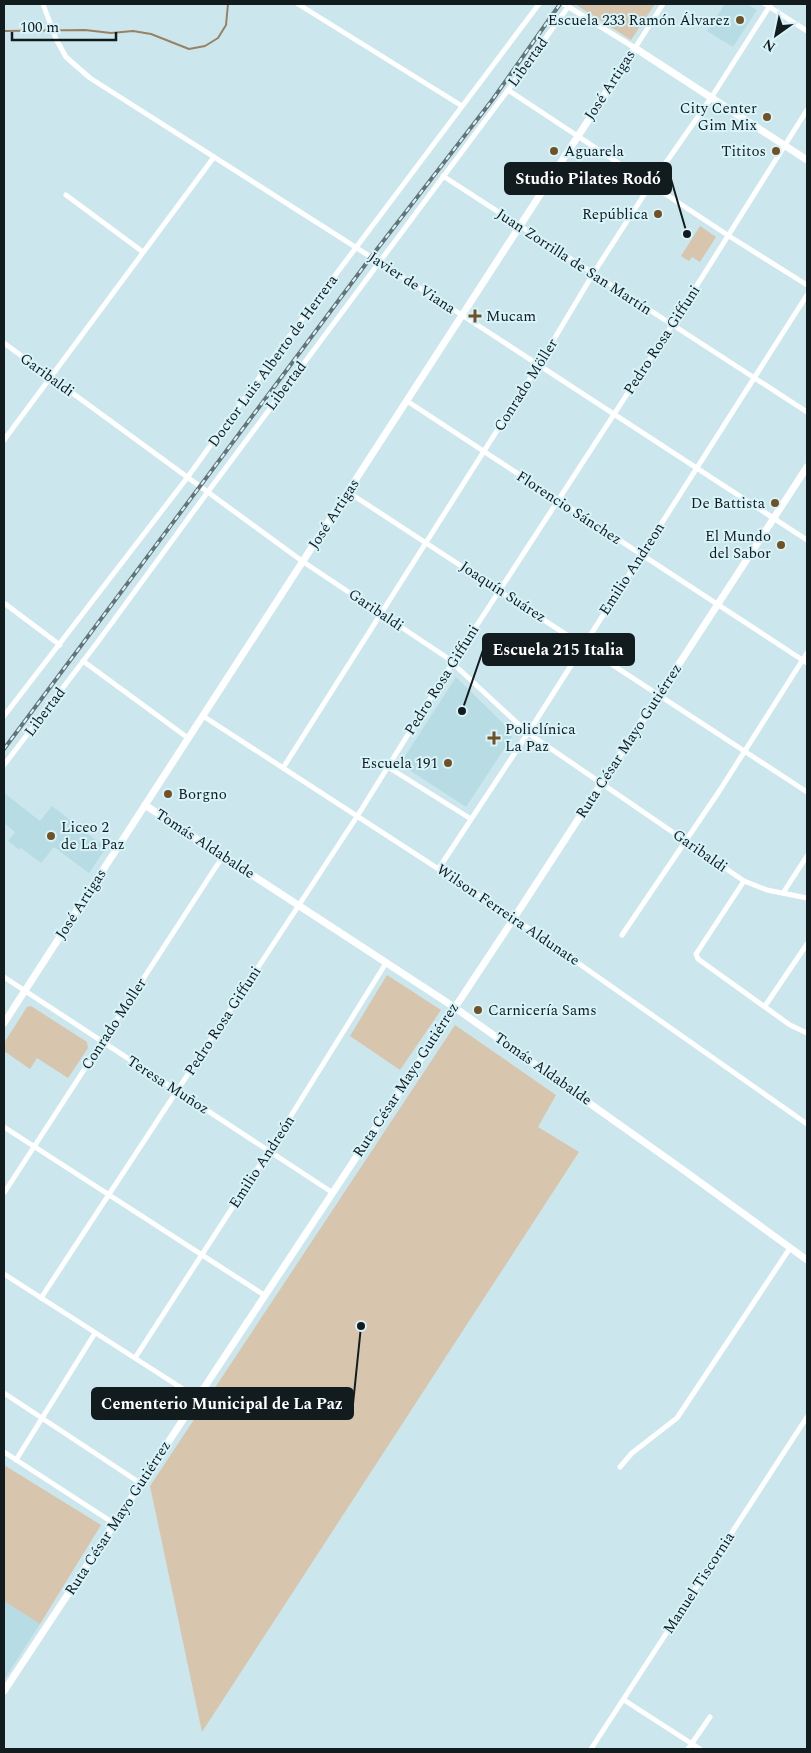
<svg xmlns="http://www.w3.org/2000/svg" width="811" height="1753" viewBox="0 0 811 1753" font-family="Spectral,serif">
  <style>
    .built { fill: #b8dce4 }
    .green { fill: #d8c5ae }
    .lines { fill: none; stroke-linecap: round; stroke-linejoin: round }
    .stream { stroke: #998163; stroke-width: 2 }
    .minor { stroke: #fff; stroke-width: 5 }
    .tertiary { stroke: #fff; stroke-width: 7 }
    .rail-casing { stroke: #627478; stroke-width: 4 }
    .rail { stroke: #d8f4fa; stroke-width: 2; stroke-dasharray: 5.5; stroke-linecap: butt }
    .poi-dot { fill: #715227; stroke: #d8f4fa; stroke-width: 2 }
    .labels { text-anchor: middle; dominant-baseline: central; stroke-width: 4; stroke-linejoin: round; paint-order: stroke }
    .poi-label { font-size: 15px; fill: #121c1e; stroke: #d8f4fa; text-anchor: end }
    .street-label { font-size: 15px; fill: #121c1e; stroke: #d8f4fa }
    .leader { fill: none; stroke: #121c1e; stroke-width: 2 }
    .callout-dot { fill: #121c1e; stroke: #d8f4fa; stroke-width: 2 }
    .callout { fill: #121c1e; stroke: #121c1e; stroke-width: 2 }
    .callout-label { font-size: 16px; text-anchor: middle; font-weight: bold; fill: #fff }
  </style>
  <rect width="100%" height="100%" fill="#cbe7ed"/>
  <g class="built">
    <polygon points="725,4 747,4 757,10 733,47 707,31"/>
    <polygon points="456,677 511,731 512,737 466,807 400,764"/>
    <polygon points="4,793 40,821 52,806 106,848 89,873 54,847 41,863 21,848 20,850 8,841 15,832 4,823"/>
    <polygon points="4,1601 40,1624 4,1680"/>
  </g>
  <g class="green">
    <polygon points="575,4 655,4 631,40"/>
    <polygon points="700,226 716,237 700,262 692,257 689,261 681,256"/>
    <polygon points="387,975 441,1010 400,1070 350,1036"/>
    <polygon points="31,1006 87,1042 88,1048 68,1078 37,1058 30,1069 4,1051 4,1043 27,1007"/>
    <polygon points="455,1025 556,1095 538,1127 579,1152 202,1732 150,1486"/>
    <polygon points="4,1465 101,1525 40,1624 4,1601"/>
  </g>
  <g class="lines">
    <polyline class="stream" points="4,31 85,30 111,33 133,31 151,34 189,49 205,46 218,38 226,25 228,4"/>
    <g class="minor">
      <polyline points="43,4 56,39 66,57 90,78 462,315 807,540"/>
      <polyline points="298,4 462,106"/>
      <polyline points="564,4 635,48 663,4"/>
      <polyline points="765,4 807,31"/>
      <polyline points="508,90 729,236 807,285"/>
      <polyline points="443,176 807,412"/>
      <polyline points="66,195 143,252"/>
      <polyline points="4,343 302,561 446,657 528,733 744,881 767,890 807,898"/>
      <polyline points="407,401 807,663"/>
      <polyline points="4,440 214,157"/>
      <polyline points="348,492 807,792"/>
      <polyline points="4,603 60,645"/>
      <polyline points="83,661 188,738"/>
      <polyline points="4,716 187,478 279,350 539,4"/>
      <polyline points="203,716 514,918 807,1124"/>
      <polyline points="4,765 97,643 207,493 508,90 568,7"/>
      <polyline points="388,767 471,819"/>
      <polyline points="283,768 538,366 593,274 651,184 711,98 771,4"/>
      <polyline points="439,868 528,733 807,295"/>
      <polyline points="744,881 696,954 698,959 790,1025 807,1033"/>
      <polyline points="783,893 807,856"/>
      <polyline points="622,935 720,790 807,653"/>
      <polyline points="4,977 333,1193"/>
      <polyline points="765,1006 807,944"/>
      <polyline points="4,1127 264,1295"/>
      <polyline points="4,1193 223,856"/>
      <polyline points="4,1274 197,1398"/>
      <polyline points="41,1298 358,815 453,662 672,325 807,110"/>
      <polyline points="135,1358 269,1151 386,963"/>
      <polyline points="4,1393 140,1483"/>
      <polyline points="4,1452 115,1524"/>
      <polyline points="16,1460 95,1333"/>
      <polyline points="620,1467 632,1453 677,1418 790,1248"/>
      <polyline points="624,1700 700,1749"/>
      <polyline points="591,1749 807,1417"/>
      <polyline points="688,1749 710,1717"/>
    </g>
    <g class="tertiary">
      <polyline points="145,805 454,1007 682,1169 807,1260"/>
      <polyline points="4,1023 635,48 807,160"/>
      <polyline points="4,1691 514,918 807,467"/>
    </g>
    <defs>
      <polyline id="rail" points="4,749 371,257 493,99 560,4"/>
    </defs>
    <use href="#rail" class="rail-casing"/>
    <use href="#rail" class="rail"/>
  </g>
  <g class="poi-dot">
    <circle cx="740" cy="20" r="5"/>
    <circle cx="767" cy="117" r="5"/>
    <circle cx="554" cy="151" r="5"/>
    <circle cx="776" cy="151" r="5"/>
    <circle cx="658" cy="214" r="5"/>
    <path d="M472.5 308.5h5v5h5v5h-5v5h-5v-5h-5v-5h5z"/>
    <circle cx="775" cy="503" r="5"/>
    <circle cx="781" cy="545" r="5"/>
    <path d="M491.5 730.5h5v5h5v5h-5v5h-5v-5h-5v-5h5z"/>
    <circle cx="448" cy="763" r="5"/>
    <circle cx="168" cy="794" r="5"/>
    <circle cx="51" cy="836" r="5"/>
    <circle cx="478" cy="1010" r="5"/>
  </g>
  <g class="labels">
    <g class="poi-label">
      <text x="730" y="20">Escuela 233 Ramón Álvarez</text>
      <text x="757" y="108">City Center<tspan x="757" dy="17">Gim Mix</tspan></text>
      <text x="564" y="151" text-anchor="start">Aguarela</text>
      <text x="766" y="151">Tititos</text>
      <text x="648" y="214">República</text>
      <text x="486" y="316" text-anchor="start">Mucam</text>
      <text x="765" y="503">De Battista</text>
      <text x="771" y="536">El Mundo<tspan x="771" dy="17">del Sabor</tspan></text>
      <text x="505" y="729" text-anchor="start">Policlínica<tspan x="505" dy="17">La Paz</tspan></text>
      <text x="438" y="763">Escuela 191</text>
      <text x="178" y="794" text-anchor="start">Borgno</text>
      <text x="61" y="827" text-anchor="start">Liceo 2<tspan x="61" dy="17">de La Paz</tspan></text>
      <text x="488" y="1010" text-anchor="start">Carnicería Sams</text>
    </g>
    <g class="street-label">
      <text transform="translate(528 62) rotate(-54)">Libertad</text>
      <text transform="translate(610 85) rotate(-57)">José Artigas</text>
      <text transform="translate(574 262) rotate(33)">Juan Zorrilla de San Martín</text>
      <text transform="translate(412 283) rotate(33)">Javier de Viana</text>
      <text transform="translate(662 340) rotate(-57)">Pedro Rosa Giffuni</text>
      <text transform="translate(273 361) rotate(-54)">Doctor Luis Alberto de Herrera</text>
      <text transform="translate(47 375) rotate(36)">Garibaldi</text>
      <text transform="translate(526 385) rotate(-58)">Conrado Möller</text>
      <text transform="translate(286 386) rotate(-53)">Libertad</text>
      <text transform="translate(569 508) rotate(33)">Florencio Sánchez</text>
      <text transform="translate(334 514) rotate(-57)">José Artigas</text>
      <text transform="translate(632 569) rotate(-57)">Emilio Andreon</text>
      <text transform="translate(503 592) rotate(33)">Joaquín Suárez</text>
      <text transform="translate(376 610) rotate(34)">Garibaldi</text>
      <text transform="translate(442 680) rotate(-58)">Pedro Rosa Giffuni</text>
      <text transform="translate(45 712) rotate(-53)">Libertad</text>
      <text transform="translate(629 741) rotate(-57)">Ruta César Mayo Gutiérrez</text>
      <text transform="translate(205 844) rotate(33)">Tomás Aldabalde</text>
      <text transform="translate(700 851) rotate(35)">Garibaldi</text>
      <text transform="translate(81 904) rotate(-57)">José Artigas</text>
      <text transform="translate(508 915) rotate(34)">Wilson Ferreira Aldunate</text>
      <text transform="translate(223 1021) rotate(-57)">Pedro Rosa Giffuni</text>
      <text transform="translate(114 1024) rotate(-57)">Conrado Moller</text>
      <text transform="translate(543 1069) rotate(35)">Tomás Aldabalde</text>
      <text transform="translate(406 1080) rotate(-57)">Ruta César Mayo Gutiérrez</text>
      <text transform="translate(168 1085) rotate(33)">Teresa Muñoz</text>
      <text transform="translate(262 1162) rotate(-57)">Emilio Andreón</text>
      <text transform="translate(118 1518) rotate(-57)">Ruta César Mayo Gutiérrez</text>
      <text transform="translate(699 1583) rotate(-57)">Manuel Tiscornia</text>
    </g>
  </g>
  <path class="leader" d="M687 234L671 179M462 711L483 650M361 1326L353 1404"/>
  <g class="callout-dot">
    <circle cx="687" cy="234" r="5"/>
    <circle cx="462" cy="711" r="5"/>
    <circle cx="361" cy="1326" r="5"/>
  </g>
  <g class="callout">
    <rect x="505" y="163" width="166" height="31" rx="5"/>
    <rect x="483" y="634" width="151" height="31" rx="5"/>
    <rect x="92" y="1388" width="261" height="31" rx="5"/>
  </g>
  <g class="callout-label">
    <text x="588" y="184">Studio Pilates Rodó</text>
    <text x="558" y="655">Escuela 215 Italia</text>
    <text x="222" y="1409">Cementerio Municipal de La Paz</text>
  </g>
  <rect width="811" height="1753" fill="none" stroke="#121c1e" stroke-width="10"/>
  <g transform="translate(776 35) rotate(213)" stroke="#d8f4fa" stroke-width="4" paint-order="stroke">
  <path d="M0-4L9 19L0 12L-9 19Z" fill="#121c1e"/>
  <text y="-8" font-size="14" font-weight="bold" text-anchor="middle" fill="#121c1e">N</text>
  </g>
  <path d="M12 32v8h104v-8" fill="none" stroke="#121c1e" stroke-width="2.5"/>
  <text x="20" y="32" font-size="15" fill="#121c1e" stroke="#d8f4fa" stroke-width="4" paint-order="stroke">100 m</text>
</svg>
